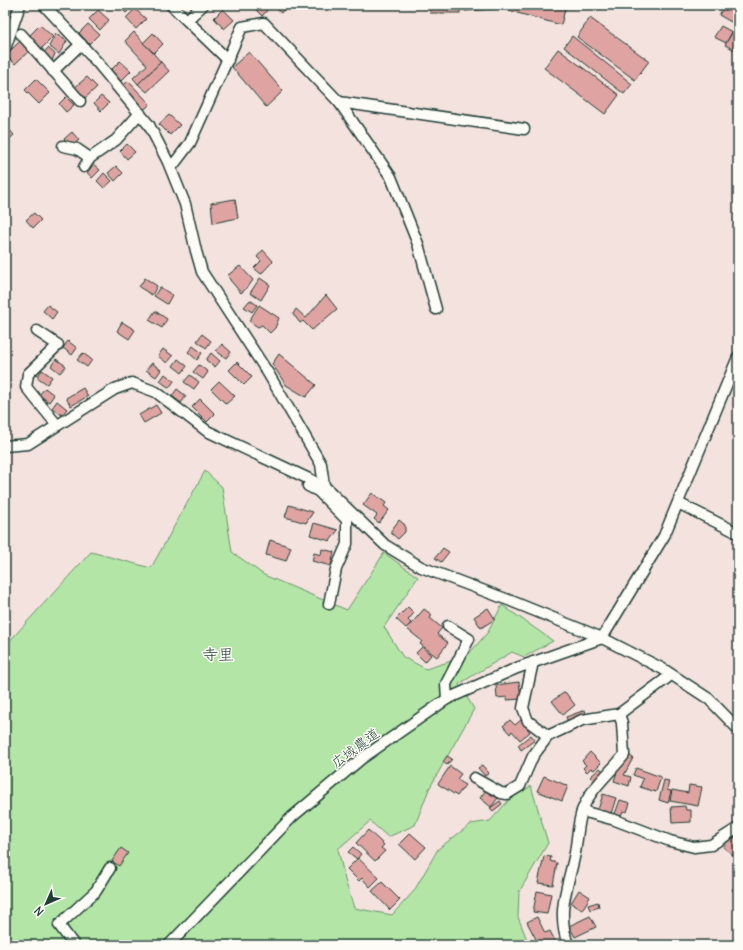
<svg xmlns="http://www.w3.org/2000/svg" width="743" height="950" viewBox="0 0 743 950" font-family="Delius,'Klee One',sans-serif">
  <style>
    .green { fill: #b3e6a6; stroke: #69926d }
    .building { fill: #dfa4a2; stroke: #1f3d34 }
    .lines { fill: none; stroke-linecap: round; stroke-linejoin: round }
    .minor-casing { stroke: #1f3d34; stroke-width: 13 }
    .minor { stroke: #fdfcf7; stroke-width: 10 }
    .labels { text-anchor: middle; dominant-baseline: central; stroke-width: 3; stroke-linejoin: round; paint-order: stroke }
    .street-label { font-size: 14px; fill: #1f3d34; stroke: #fdfcf7 }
    .quarter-label { font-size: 16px; fill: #1f3d34; stroke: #fdfcf7 }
  </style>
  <rect width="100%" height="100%" fill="#f4e2de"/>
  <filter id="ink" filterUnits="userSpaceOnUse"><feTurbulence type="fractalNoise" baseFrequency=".025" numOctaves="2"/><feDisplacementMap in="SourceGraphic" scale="8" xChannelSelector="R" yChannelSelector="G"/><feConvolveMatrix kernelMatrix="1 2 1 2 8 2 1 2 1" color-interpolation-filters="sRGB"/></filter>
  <g filter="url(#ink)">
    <polygon class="green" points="205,471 222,487 232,552 264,575 347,610 384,553 418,577 384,627 403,657 426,669 467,656 488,632 502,605 553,641 524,657 512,652 459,684 474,709 429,789 415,825 388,837 370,821 338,849 345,880 354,908 392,915 414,891 438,849 471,824 490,821 509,800 531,786 548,843 519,892 518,917 529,945 5,945 5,646 91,552 151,568"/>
    <g class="building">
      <polygon points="5,5 15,5 11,19 5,17"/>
      <polygon points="118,5 133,5 126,13"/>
      <polygon points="251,5 269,5 271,6 262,16"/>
      <polygon points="276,5 284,5 286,7 281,13 274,7"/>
      <rect x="430" y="5" width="30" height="8"/>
      <polygon points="464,5 495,5 493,9 465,11"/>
      <polygon points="505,5 566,5 561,25 503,9"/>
      <polygon points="725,5 737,11 731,22 719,15"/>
      <polygon points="726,5 738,5 738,9 737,11"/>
      <polygon points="135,9 146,19 136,29 126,18"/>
      <polygon points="223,9 234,20 224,29 214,18"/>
      <polygon points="98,10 109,20 100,30 89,19"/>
      <polygon points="590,18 649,61 635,80 577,37"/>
      <polygon points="88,24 99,34 89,44 79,33"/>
      <polygon points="40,25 53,37 41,49 28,37"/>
      <polygon points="721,26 732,32 726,43 714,37"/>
      <polygon points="736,26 738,28 738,44 735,50 725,45"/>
      <polygon points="134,32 161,62 138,84 133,78 147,65 125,41"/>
      <polygon points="153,33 163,44 154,53 143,43"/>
      <polygon points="56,34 67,41 59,54 49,46"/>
      <polygon points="572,36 632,84 624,94 564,47"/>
      <polygon points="21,40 30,50 15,64 6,55"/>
      <polygon points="48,48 55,54 50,65 41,56"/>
      <polygon points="558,49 619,95 605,114 544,68"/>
      <polygon points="249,52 283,91 266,107 232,67"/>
      <polygon points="120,61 131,71 121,81 111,70"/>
      <polygon points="161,62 169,71 147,92 138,84"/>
      <polygon points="87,77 97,87 83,100 73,89"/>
      <polygon points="36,79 50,93 39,104 25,90"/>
      <polygon points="128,81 150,104 143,111 121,88"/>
      <polygon points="101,96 109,103 101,111 94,103"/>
      <polygon points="66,97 74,105 66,112 59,104"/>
      <polygon points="169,115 180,125 170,135 159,124"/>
      <polygon points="7,127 14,135 6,142 5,129"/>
      <polygon points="72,132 79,140 71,147 64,139"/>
      <polygon points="127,144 135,152 127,159 120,151"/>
      <polygon points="92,163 100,170 92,178 85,170"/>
      <polygon points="116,166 123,173 115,181 108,173"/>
      <polygon points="104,173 112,181 104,188 97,181"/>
      <polygon points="235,199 238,218 213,223 211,203"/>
      <polygon points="34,213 41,220 33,228 26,220"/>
      <polygon points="263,250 273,261 261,274 254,268 261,261 257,257"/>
      <polygon points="240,266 253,280 248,287 241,293 230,280 228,275"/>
      <polygon points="145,278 157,286 152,295 139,287"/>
      <polygon points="260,278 270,285 261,300 250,293"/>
      <polygon points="160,287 172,295 167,304 154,296"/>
      <polygon points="326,295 337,309 312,330 303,321 300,323 293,314 296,309 306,318"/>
      <polygon points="250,300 257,305 252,312 244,307"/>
      <polygon points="48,305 57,312 52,319 43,311"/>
      <polygon points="259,305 279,318 275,328 270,333 262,325 258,327 249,321"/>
      <polygon points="155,311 167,319 162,328 149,320"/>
      <polygon points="122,322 135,330 129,339 117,331"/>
      <polygon points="202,334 211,341 206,348 197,341"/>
      <polygon points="68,341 77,348 72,355 63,348"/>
      <polygon points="222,344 231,352 226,358 216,351"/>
      <polygon points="193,346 202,353 197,360 188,352"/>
      <polygon points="163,349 173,356 167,363 158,356"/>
      <polygon points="83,353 92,360 87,367 77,360"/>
      <polygon points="211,353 220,361 215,367 206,360"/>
      <polygon points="279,354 316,385 306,397 286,385 272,364"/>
      <polygon points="56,359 66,366 60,373 51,366"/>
      <polygon points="178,359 187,366 182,373 173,366"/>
      <polygon points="237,362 252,377 244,385 229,370"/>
      <polygon points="152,363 161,370 156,377 146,370"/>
      <polygon points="199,365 208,372 203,379 193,372"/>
      <polygon points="42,370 52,377 47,384 37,377"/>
      <polygon points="165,374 174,381 169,388 160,381"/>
      <polygon points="190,375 199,382 194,389 184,382"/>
      <polygon points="219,381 235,396 226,404 211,389"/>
      <polygon points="45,388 54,395 49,402 39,395"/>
      <polygon points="83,388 88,396 71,406 66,398"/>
      <polygon points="177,389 186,396 181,403 172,396"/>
      <polygon points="200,399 215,414 207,422 192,407"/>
      <polygon points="57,401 67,409 62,415 52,408"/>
      <polygon points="156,405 161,413 144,423 139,415"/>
      <polygon points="372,493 386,503 384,506 389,510 379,523 374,519 377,515 363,505"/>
      <polygon points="289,505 313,512 306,523 285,517"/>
      <polygon points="399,520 405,525 405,532 398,539 390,532"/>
      <polygon points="314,523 338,530 330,541 310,535"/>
      <polygon points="270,540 291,547 286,561 266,555"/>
      <polygon points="443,548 449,552 441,562 435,558"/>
      <polygon points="322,549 334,552 331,566 312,561 314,553 321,555"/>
      <polygon points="408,607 414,613 408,620 411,623 406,628 396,619"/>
      <polygon points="488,608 495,619 481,628 474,617"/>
      <polygon points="424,609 432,615 430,618 442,628 437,634 448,643 437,657 420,644 422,641 407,629"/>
      <polygon points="422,647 431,655 425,662 416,653"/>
      <polygon points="519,682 521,699 507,700 507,697 497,698 496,685"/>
      <polygon points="565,692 575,705 563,715 552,701"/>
      <polygon points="585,710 586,715 568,722 566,717"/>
      <polygon points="510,720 515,725 521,720 530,732 520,740 512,731 510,734 503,726"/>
      <polygon points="531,735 535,740 521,750 518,745"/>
      <polygon points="590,752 601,763 594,770 591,768 587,772 583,768 586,765 582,761"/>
      <polygon points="628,754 633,758 624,775 631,777 629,786 614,781 617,772"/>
      <polygon points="447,756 452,759 447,765 443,762"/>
      <polygon points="482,765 489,773 485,776 478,768"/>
      <polygon points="450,766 461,774 457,779 465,785 457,796 438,784"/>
      <polygon points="600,768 604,772 594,781 590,777"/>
      <polygon points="636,768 661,777 656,792 640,787 643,779 633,775"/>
      <polygon points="544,776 568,786 562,801 537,791"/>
      <polygon points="664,780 669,781 667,790 671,791 668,803 659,800"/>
      <polygon points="689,785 702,787 698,806 670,801 672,790 688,793"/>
      <polygon points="488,787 498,798 491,807 480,798"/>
      <polygon points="603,794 616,798 611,814 598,810"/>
      <polygon points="620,800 630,803 627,812 623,811 621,816 615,814"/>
      <polygon points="500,801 502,804 493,811 490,808"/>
      <polygon points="685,806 686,810 691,810 691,822 672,823 671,807"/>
      <polygon points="368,830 384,845 381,848 385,851 375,861 356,843"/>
      <polygon points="736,831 738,832 738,859 723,847"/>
      <polygon points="410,833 426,847 415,859 399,844"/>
      <polygon points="353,847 361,854 357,859 348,852"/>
      <polygon points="121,848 128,853 119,866 112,861"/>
      <polygon points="544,856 551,857 550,861 557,863 553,885 538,883"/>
      <polygon points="358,858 379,878 370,887 362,878 359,881 347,869"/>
      <polygon points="738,881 738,894 732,890"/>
      <polygon points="382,882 400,900 390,910 372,891"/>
      <polygon points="579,890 590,897 582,910 571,903"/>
      <polygon points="537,891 551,894 547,914 533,912"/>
      <polygon points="598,902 599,907 590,910 588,905"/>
      <polygon points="590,916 596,927 575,937 569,926"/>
      <polygon points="537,917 545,933 550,931 556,943 551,945 539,945 527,922"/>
    </g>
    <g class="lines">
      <defs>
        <g id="minor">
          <polyline points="44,5 97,62 149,125 168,162 185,204 196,251 202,272 268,373 321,464 324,486"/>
          <polyline points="171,5 228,60"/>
          <polyline points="187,20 203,5"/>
          <polyline points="21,34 80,101"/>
          <polyline points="5,49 20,5"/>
          <polyline points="53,71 81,44"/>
          <polyline points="339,102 524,129"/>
          <polyline points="63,146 77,149 90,158"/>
          <polyline points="84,167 90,158 116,140 140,113"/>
          <polyline points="171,168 190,143 242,27 264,23 339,102 391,177 418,244 436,309"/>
          <polyline points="37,331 58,345 28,374 26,387 57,425"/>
          <polyline points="5,446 28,444 115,389 132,383 156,392 207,431 324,486 385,545 421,567 511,601 602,638 663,669 709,699 738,729"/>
          <polyline points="308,486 318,491 347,520 347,544 336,569 329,604"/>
          <polyline points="678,503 738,533"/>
          <polyline points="533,662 523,708 528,721 548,736"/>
          <polyline points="447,699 446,684 469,639 448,626"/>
          <polyline points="474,778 501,793 507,794 520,786 533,756 548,736 582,720 619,714"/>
          <polyline points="582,811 615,820 670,841 694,847 711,845 738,828"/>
          <polyline points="74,945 59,925 96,891 110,868"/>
          <polyline points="169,945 292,817 361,759 447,699 517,668 602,638 664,536 738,357"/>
          <path d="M568,945C556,909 568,888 575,853C578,835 578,815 587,800C596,783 613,770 624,755L622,723L619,714L671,675"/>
        </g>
      </defs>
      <use href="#minor" class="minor-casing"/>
      <use href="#minor" class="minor"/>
    </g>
  </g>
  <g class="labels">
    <g class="street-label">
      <text transform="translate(355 748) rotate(-37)">広域農道</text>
    </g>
    <g class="quarter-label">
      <text x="218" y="654">寺里</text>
    </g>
  </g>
  <rect width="743" height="950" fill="none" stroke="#fdfcf7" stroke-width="20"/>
  <rect x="10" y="10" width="723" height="930" fill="none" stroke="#1f3d34" stroke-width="1.5" filter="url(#ink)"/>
  <g transform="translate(46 904) rotate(225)" stroke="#fdfcf7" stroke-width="3" paint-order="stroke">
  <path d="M0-3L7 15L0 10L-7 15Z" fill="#1f3d34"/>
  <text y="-6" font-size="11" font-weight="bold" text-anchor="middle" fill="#1f3d34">N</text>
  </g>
</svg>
